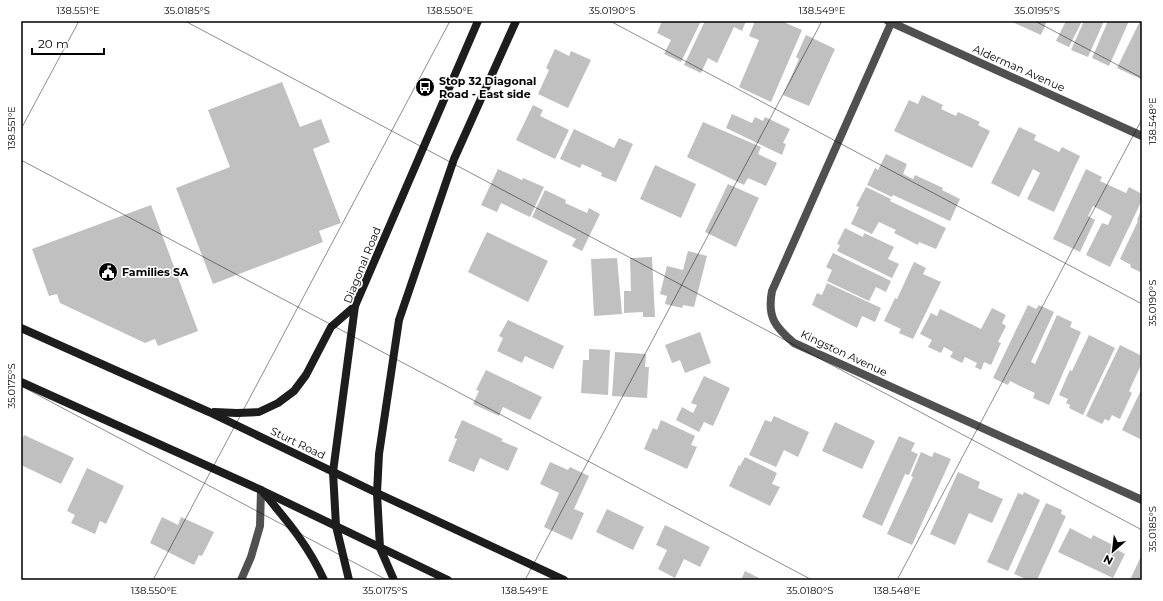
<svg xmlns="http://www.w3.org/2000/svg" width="1163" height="601" viewBox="0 0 1163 601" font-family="Montserrat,sans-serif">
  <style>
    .building { fill: #c0c0c0 }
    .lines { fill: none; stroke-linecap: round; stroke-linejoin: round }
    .minor { stroke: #505050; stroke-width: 8 }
    .secondary { stroke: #1d1d1d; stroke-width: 8 }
    .ticks { fill: none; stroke: #000; stroke-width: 1; stroke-opacity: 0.45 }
    .labels { text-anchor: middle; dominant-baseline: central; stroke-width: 3.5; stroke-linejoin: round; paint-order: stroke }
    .street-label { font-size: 11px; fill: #000; stroke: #fff }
    .poi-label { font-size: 11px; font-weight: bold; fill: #000; stroke: #fff; text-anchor: start }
    .neatline { fill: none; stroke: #000; stroke-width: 1.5 }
    .ticks-label { font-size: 10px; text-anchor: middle; fill: #000 }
  </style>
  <rect width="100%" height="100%" fill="#fff"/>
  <g class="building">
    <polygon points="662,21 701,21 681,62 664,54 671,40 657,33"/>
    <polygon points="705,21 746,21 742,31 734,27 717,63 708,58 701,73 684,65"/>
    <polygon points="755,21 781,21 802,30 771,102 739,87 759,40 749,36"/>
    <polygon points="1010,21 1047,21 1041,35"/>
    <polygon points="1066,21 1082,21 1069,47 1056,41"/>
    <polygon points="1084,21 1104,21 1088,57 1071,50"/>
    <polygon points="1108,21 1129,21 1109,66 1092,58"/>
    <polygon points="1140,21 1142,21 1141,79 1117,68"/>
    <polygon points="806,35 835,49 809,106 783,95 799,59 796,57"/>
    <polygon points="555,49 569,56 571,51 591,60 568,108 538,94 549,70 546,68"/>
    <polygon points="282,82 300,127 321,119 330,142 313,149 341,223 319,231 323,242 213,284 176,188 230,167 208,110"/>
    <polygon points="922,95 943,105 941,109 956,116 958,112 980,122 978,125 990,131 972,168 894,131 909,100 918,104"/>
    <polygon points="533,105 543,110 540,116 569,130 555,159 516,140"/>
    <polygon points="732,114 752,123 755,117 763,121 765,117 790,129 783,143 786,144 782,155 726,128"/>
    <polygon points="703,122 761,147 758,154 777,163 766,186 748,178 744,185 687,157"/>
    <polygon points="1019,127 1036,135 1034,140 1059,152 1062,147 1080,156 1054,212 1027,199 1040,173 1033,169 1019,197 991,183"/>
    <polygon points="574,129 614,148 619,138 633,144 616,182 601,176 602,173 582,164 580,168 560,159"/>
    <polygon points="886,154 907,164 903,174 913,179 915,175 943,188 942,190 960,199 950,221 893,195 892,197 867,185 875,168 878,170"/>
    <polygon points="655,165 696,184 681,218 640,199"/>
    <polygon points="498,169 522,180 523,178 544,187 530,217 501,203 497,212 481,205"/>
    <polygon points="1086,169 1102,177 1100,181 1126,193 1129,187 1142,194 1142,200 1110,267 1086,255 1102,223 1108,225 1112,216 1093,206 1088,216 1095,220 1080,252 1053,239"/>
    <polygon points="728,184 759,198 736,247 705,232"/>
    <polygon points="866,187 891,199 890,201 946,228 936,249 919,242 918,245 894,233 896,230 879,222 872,234 851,224 859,207 856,206"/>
    <polygon points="545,190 566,200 565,203 587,213 589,208 600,214 582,251 572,246 576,239 532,217"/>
    <polygon points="151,205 198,331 158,346 155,339 145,343 60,303 57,294 49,296 32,249"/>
    <polygon points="1142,208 1142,273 1130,267 1131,265 1120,259 1138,221 1137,220"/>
    <polygon points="845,228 863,237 864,233 894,247 888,259 899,264 892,278 837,251 840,245 837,244"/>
    <polygon points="487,232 548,261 528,302 468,272"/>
    <polygon points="688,251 707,256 694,307 683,305 682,308 665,304 667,296 660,294 667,266 683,270"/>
    <polygon points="833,253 891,281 886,292 876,287 869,301 827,281 832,270 826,267"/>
    <polygon points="652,257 655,317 643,317 643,312 624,313 624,291 631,291 630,258"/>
    <polygon points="617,258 622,314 594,316 591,259"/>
    <polygon points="914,262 926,268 923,274 941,282 913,339 899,333 901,329 884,321 895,298 897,299"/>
    <polygon points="827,283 881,308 875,322 862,316 857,328 812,305 817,293 822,295"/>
    <polygon points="1028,305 1036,309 1039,305 1054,312 1031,362 1035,364 1057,315 1072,322 1070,327 1081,332 1049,405 1033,398 1035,393 1022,387 1010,381 1008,385 993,378"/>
    <polygon points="992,308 1006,315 1002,323 1006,326 998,342 1001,343 991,365 984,362 981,370 975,367 977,363 965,357 962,363 950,357 953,352 944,347 941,353 928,347 932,340 920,334 931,313 937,316 940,309 981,329"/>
    <polygon points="508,320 564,346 553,369 525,356 522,363 497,351 503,338 499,336"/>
    <polygon points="700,332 711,363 685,373 680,360 672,363 665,345"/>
    <polygon points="1089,335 1115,348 1083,415 1069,408 1070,405 1066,403 1068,399 1059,395 1070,370 1072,371"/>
    <polygon points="1120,345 1142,356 1142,363 1129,391 1132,393 1120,419 1112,415 1109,421 1105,419 1102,424 1086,416"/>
    <polygon points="589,349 610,350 608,395 581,393 583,360 589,360"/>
    <polygon points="615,352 646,354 645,367 649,367 647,398 612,396"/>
    <polygon points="486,370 542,397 530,420 503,407 499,416 473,404 479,391 476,390"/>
    <polygon points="704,376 730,388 713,426 704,422 699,432 676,420 682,407 693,413 697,405 691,403"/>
    <polygon points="1142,388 1142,440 1122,430"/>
    <polygon points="774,416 809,432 798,457 784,450 776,467 749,455 765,420 771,422"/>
    <polygon points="462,420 503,439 501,441 518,448 508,471 480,458 474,472 448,461 457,439 454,438"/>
    <polygon points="661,420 695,436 691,445 697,447 687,469 644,449 653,428 657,430"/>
    <polygon points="835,422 875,441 862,469 822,451"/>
    <polygon points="24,435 74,458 61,484 21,465 21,442"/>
    <polygon points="899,436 915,443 911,451 918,454 909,475 905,474 882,526 862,517"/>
    <polygon points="921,452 932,457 934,452 951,459 912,545 887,534 913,477 911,476"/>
    <polygon points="745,457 777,473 772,484 780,487 770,506 729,486 739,465 740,466"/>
    <polygon points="550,462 568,470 570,467 589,476 574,509 584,513 572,540 544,527 559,493 540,484"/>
    <polygon points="87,468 124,486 106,524 100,521 95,534 71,523 75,515 67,511"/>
    <polygon points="958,472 980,482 978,488 1003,499 992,523 969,513 955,545 930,534"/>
    <polygon points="1024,492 1040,500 1008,571 987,562 1018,493 1023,495"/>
    <polygon points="1046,503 1062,510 1061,514 1066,516 1037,580 1028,580 1014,574"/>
    <polygon points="607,509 644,527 633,550 596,532"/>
    <polygon points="162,517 178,525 181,517 214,532 202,556 199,555 194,565 150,543"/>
    <polygon points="665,525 710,547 700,567 684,559 675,578 658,569 667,550 656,545"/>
    <polygon points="1070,528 1091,539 1093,535 1117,547 1116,549 1125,554 1113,578 1058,552"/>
    <polygon points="1142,554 1142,580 1130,580"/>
    <polygon points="745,571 763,580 741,580"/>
  </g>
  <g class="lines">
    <g class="minor">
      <polyline points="888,21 1142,136"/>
      <path d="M892,21L772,291C767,317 775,327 794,343L1142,500"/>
      <polyline points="241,580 251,557 260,526 261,490"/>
    </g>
    <g class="secondary">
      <polyline points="21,328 209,412 377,493 564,580"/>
      <polyline points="21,382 261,490 448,580"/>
      <polyline points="214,412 237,413 259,412 278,403 294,391 306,375 331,327 355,306"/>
      <path d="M263,492C288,522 308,545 324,580"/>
      <polyline points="349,580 336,526 333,472 355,306 478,21"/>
      <polyline points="394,580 380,548 377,493 379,454 399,320 454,159 516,21"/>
    </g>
  </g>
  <path class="ticks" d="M185,21L1142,530M610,21L1142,304M1035,21L1142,78M21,129L79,21M21,160L812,580M21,386L387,580M153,580L450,21M525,580L822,21M897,580L1142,119"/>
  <defs>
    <symbol id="bus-disc" viewBox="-11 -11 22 22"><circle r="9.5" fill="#000" stroke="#fff"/><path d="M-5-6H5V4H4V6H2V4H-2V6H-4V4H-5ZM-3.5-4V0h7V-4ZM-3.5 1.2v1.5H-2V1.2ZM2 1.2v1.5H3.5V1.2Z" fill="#fff"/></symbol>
    <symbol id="civic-disc" viewBox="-11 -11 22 22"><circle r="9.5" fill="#000" stroke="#fff"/><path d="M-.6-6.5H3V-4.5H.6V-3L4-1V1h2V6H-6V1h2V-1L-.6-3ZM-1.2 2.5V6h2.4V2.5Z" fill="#fff"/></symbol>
  </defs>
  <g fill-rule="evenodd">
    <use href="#bus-disc" x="414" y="76" width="22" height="22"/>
    <use href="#civic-disc" x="97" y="261" width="22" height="22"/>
  </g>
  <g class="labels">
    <g class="street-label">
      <text transform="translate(1019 68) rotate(24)">Alderman Avenue</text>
      <text transform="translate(362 265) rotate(-68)">Diagonal Road</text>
      <text transform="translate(844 353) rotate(25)">Kingston Avenue</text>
      <text transform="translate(298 443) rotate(26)">Sturt Road</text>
    </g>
    <g class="poi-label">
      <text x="439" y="81">Stop 32 Diagonal<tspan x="439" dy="13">Road - East side</tspan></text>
      <text x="122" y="272">Families SA</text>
    </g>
  </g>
  <rect width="1163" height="601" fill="none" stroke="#ffffff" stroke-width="44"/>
  <g transform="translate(1113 551) rotate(208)" stroke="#ffffff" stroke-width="3" paint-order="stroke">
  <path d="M0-3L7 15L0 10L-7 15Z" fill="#000000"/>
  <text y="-6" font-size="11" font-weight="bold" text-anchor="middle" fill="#000000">N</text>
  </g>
  <path d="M32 48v6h72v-6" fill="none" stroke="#000000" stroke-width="2"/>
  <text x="38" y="48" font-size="12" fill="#000000" stroke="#ffffff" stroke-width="3" paint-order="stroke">20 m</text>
  <rect x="22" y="22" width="1119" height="557" class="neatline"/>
  <g class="ticks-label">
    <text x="78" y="14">138.551°E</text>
    <text x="187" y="14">35.0185°S</text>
    <text x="450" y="14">138.550°E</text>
    <text x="612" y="14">35.0190°S</text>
    <text x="822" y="14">138.549°E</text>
    <text x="1037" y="14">35.0195°S</text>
    <text transform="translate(1152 121) rotate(-90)" y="4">138.548°E</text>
    <text transform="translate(11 128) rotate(-90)" y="4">138.551°E</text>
    <text transform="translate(1152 303) rotate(-90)" y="4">35.0190°S</text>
    <text transform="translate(11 386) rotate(-90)" y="4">35.0175°S</text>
    <text transform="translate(1152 529) rotate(-90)" y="4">35.0185°S</text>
    <text x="154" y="594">138.550°E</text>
    <text x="385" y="594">35.0175°S</text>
    <text x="525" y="594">138.549°E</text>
    <text x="810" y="594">35.0180°S</text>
    <text x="897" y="594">138.548°E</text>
  </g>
</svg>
